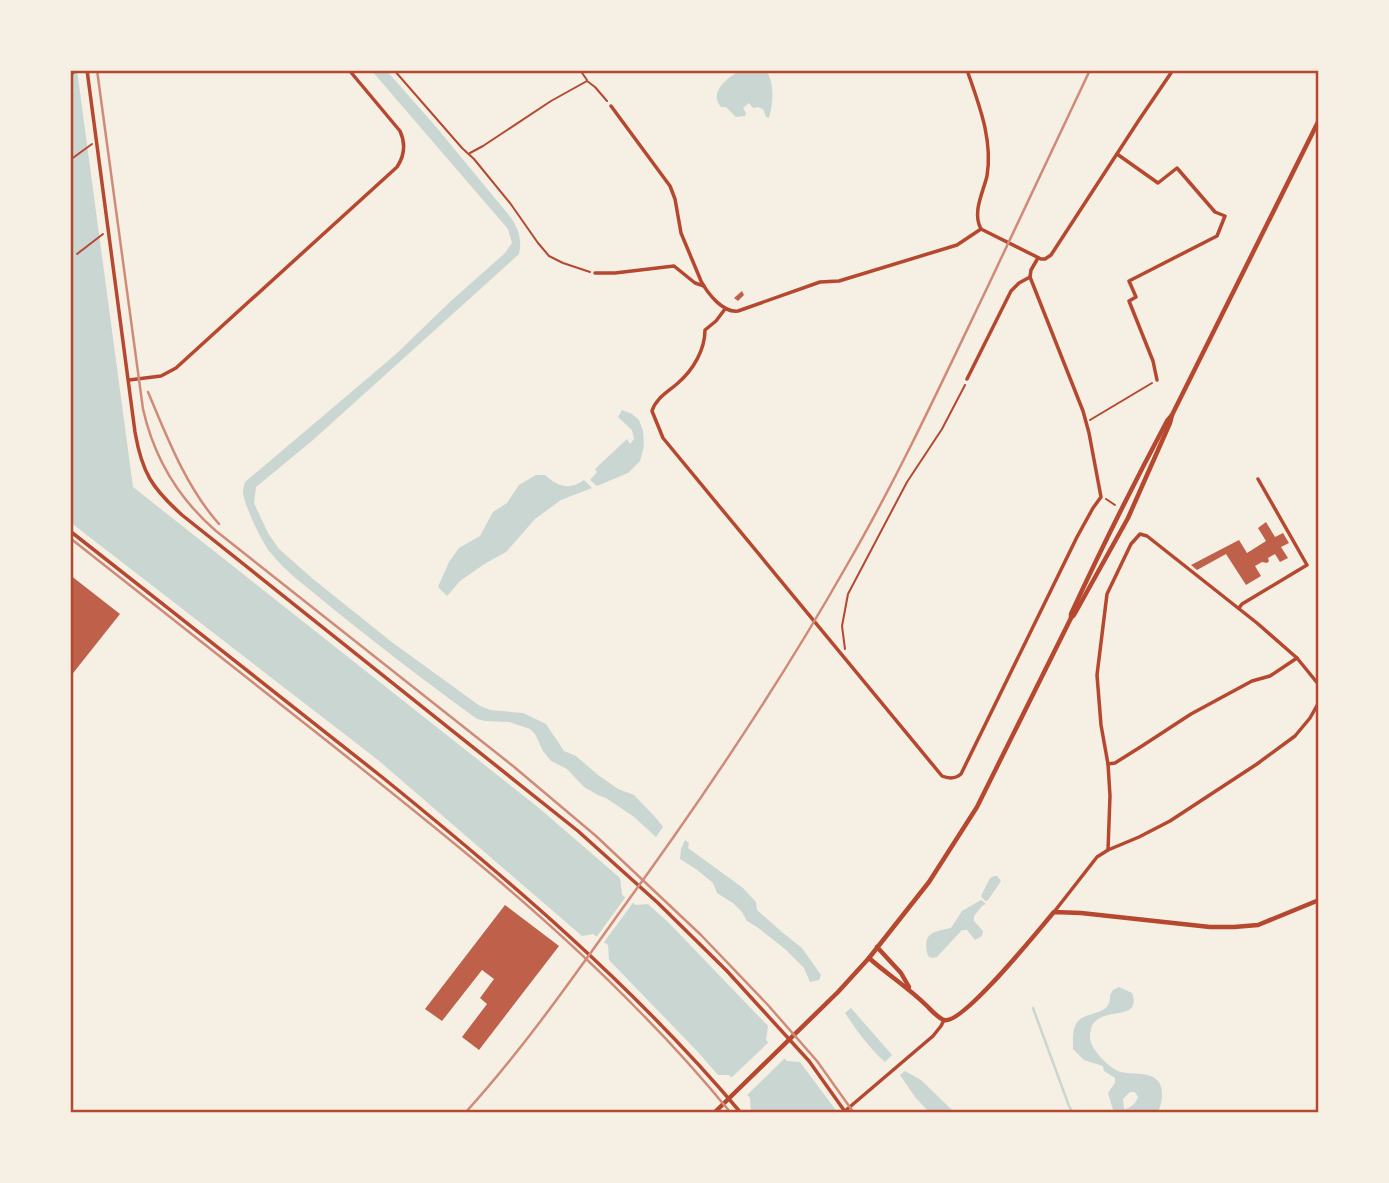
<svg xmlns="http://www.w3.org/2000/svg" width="1389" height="1183" viewBox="0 0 1389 1183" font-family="'Exo 2',sans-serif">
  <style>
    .water { fill: #c9d6d2; fill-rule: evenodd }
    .pier { fill: #f6efe4 }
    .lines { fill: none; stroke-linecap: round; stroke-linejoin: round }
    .stream { stroke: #c9d6d2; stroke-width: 2.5 }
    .building { fill: #bf614a }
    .path { stroke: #b5482f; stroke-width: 2 }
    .minor { stroke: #b5482f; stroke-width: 3.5 }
    .tertiary { stroke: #b5482f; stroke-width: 4.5 }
    .secondary { stroke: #b5482f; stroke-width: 4.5 }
    .rail { stroke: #cf8b77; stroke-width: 2.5 }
    .neatline { fill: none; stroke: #b5482f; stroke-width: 2.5 }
  </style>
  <rect width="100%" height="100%" fill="#f6efe4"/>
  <g class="water">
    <polygon points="70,70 77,70 133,487 539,808 620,878 622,895 636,905 648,904 669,923 768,1026 766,1040 787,1061 800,1062 838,1113 751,1113 750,1098 729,1075 718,1075 698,1052 609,960 608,945 593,934 582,936 378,760 70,522"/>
    <path d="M371,70H386L437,128L512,219C519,231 522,240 519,254L313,440L256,487L254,503L268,533L279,549L313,579L393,643L480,706L490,710L523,713L546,724L564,751L576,756L598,775L618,789L634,795L656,818L663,827L656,837L633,816L606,798L598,795L584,787L567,769L551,761L543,751L535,734L530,729L509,722L485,721L477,719C427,683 379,646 332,608C311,590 286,573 269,551C261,540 244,505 243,492C243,489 244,485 245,482L395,355L451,301L505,253L512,243L508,229Z"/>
    <path d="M741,70H766C775,84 773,103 769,118L766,117L763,109L758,107L753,108L749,103L743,108L746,113L745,116L736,117L726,107H721C708,92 728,77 741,70Z"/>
    <polygon points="622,410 632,414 639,420 643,431 644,446 640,461 628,473 597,486 590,480 597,472 595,469 627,439 630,444 634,439 632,430 618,417"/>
    <path d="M536,475H545C557,486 569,491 584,480L592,488L561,500L535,519L506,552L486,563L460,581L447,596L438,587L449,562L459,548L480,536L493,512L507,503L519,485Z"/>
    <polygon points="685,840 689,843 688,848 743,888 756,902 757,910 783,933 802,948 821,975 819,980 810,982 804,968 785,949 757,927 747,921 742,912 733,903 717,893 713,883 696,869 680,859 681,849"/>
    <polygon points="994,876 997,876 1001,881 988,900 985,901 981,896 990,878"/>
    <path d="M981,900L986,904L982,906L974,916V921L983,931L982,936L975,940L967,930H962L937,957L932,958L928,956C922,933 932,932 951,928L962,911Z"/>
    <path d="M1119,987L1132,993C1143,1024 1097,1004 1091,1029C1090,1035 1089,1039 1092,1045C1096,1054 1109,1067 1118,1071C1132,1077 1161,1067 1162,1093C1162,1100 1161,1107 1157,1113H1114L1108,1093L1115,1083V1078L1104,1071L1103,1066L1084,1060L1073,1049C1073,1040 1072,1028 1078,1021C1087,1011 1112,1016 1110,995L1113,990ZM1130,1092H1135L1138,1097C1136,1103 1130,1109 1124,1109L1123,1099Z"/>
    <path d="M851,1008L892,1055L885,1062C869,1048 857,1031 845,1013Z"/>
    <polygon points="905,1071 921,1080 955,1113 930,1113 915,1097 900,1075"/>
  </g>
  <g class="pier">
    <polygon points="627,895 635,900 602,945 595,939"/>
    <polygon points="771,1040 787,1056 745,1097 729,1080"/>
  </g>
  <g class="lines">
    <polyline class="stream" points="1033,1008 1069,1106 1073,1113"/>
  </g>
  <g class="building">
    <polygon points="742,291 744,295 738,301 734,298"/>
    <polygon points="1266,522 1275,537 1283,533 1289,543 1281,547 1288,558 1280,562 1275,554 1268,558 1269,561 1267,563 1262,562 1255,566 1261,576 1246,585 1226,554 1197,570 1191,565 1239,540 1247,553 1266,541 1258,528"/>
    <polygon points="70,575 120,614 70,677"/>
    <polygon points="505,905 559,946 479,1050 462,1037 487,1004 480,998 494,979 482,970 442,1021 425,1009"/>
  </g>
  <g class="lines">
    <g class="path">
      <polyline points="394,70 462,148 474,159 510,203 538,243 549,256 563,263 590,272"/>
      <polyline points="580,70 587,80"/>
      <polyline points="70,76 77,70"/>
      <polyline points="470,153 483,146 551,101 587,81 595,87 607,101"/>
      <polyline points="70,160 92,144"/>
      <polyline points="77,254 103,234"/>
      <polyline points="1090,420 1152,383"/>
      <polyline points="1106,499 1115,505"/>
      <polyline points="845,649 842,626 848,594 907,482 942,429 965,385"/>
    </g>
    <g class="minor">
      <path d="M87,70L135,432C142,473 152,488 182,515L578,831L658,903L727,971L809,1061L846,1113"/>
      <path d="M967,70C979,105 993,139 987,176C983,193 972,212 981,229"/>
      <path d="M611,106L670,186L675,199L681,233L701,281C708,294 723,313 738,311L820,282L839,281L957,245L981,229"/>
      <polyline points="1117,154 1158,183 1177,168 1215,212 1225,216 1217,236 1129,281 1136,297 1129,301 1153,361 1157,380"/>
      <polyline points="981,229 1041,259 1045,259 1051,255 1139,120 1173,70"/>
      <polyline points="595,273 615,273 674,266 695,283 704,286"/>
      <path d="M725,309L716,321L705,330C705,350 693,370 678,383C668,392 656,398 652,411L663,438L942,776C949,779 955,779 961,774L1077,537L1093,508L1101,497L1089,433L1083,411L1030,277L1031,270L1038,258"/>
      <polyline points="967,379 1011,291 1019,283 1030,277"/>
      <path d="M129,380L161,376L176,368L397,167C405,155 406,144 400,131L349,70"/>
      <path d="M70,531C174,613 278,694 382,777C509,880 636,988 741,1113"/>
      <polyline points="1239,608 1242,604 1307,565 1258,479"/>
      <polyline points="1108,764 1115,763 1142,746 1191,714 1252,681 1270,676 1297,658"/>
      <polyline points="1108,850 1110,796 1108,764 1101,725 1097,675 1107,594 1131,544 1140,534 1147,536 1257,623 1297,658 1319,685"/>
      <polyline points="1054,912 1097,857 1108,850 1139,837 1170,821 1257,764 1295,736 1310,718 1319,702"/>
      <polyline points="845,1111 933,1036 941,1026 944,1020"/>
    </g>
    <g class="tertiary">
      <polyline points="877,947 901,973 909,987"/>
      <path d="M869,958C888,975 909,988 927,1006C931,1010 938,1018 944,1020C962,1026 1040,928 1054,912L1081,913L1210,927H1234L1258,925L1319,900"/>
    </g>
    <g class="secondary">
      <path d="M1071,617V614C1101,549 1133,485 1167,421L1172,415L1319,120"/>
      <polyline points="714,1113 838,992 869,958 929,882 977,807 1071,618 1074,615 1128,518 1170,423 1172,415"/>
    </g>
    <g class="rail">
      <path d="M97,70L143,409C154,458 179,499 216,531L513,766L596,836L701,935L767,1004L817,1061L854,1113"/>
      <path d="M148,392C167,437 186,487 219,524"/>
      <path d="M70,538C156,606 241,673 327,741C435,827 543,912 639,1011C671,1043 702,1078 731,1113"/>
      <path d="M465,1113C523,1049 572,979 622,909C703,798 779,685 847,565C899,475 943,380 988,286C1022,214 1056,142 1090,70"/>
    </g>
  </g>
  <rect width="1389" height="1183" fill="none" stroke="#f6efe4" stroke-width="144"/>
  <rect x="72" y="72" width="1245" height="1039" class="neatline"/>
</svg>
